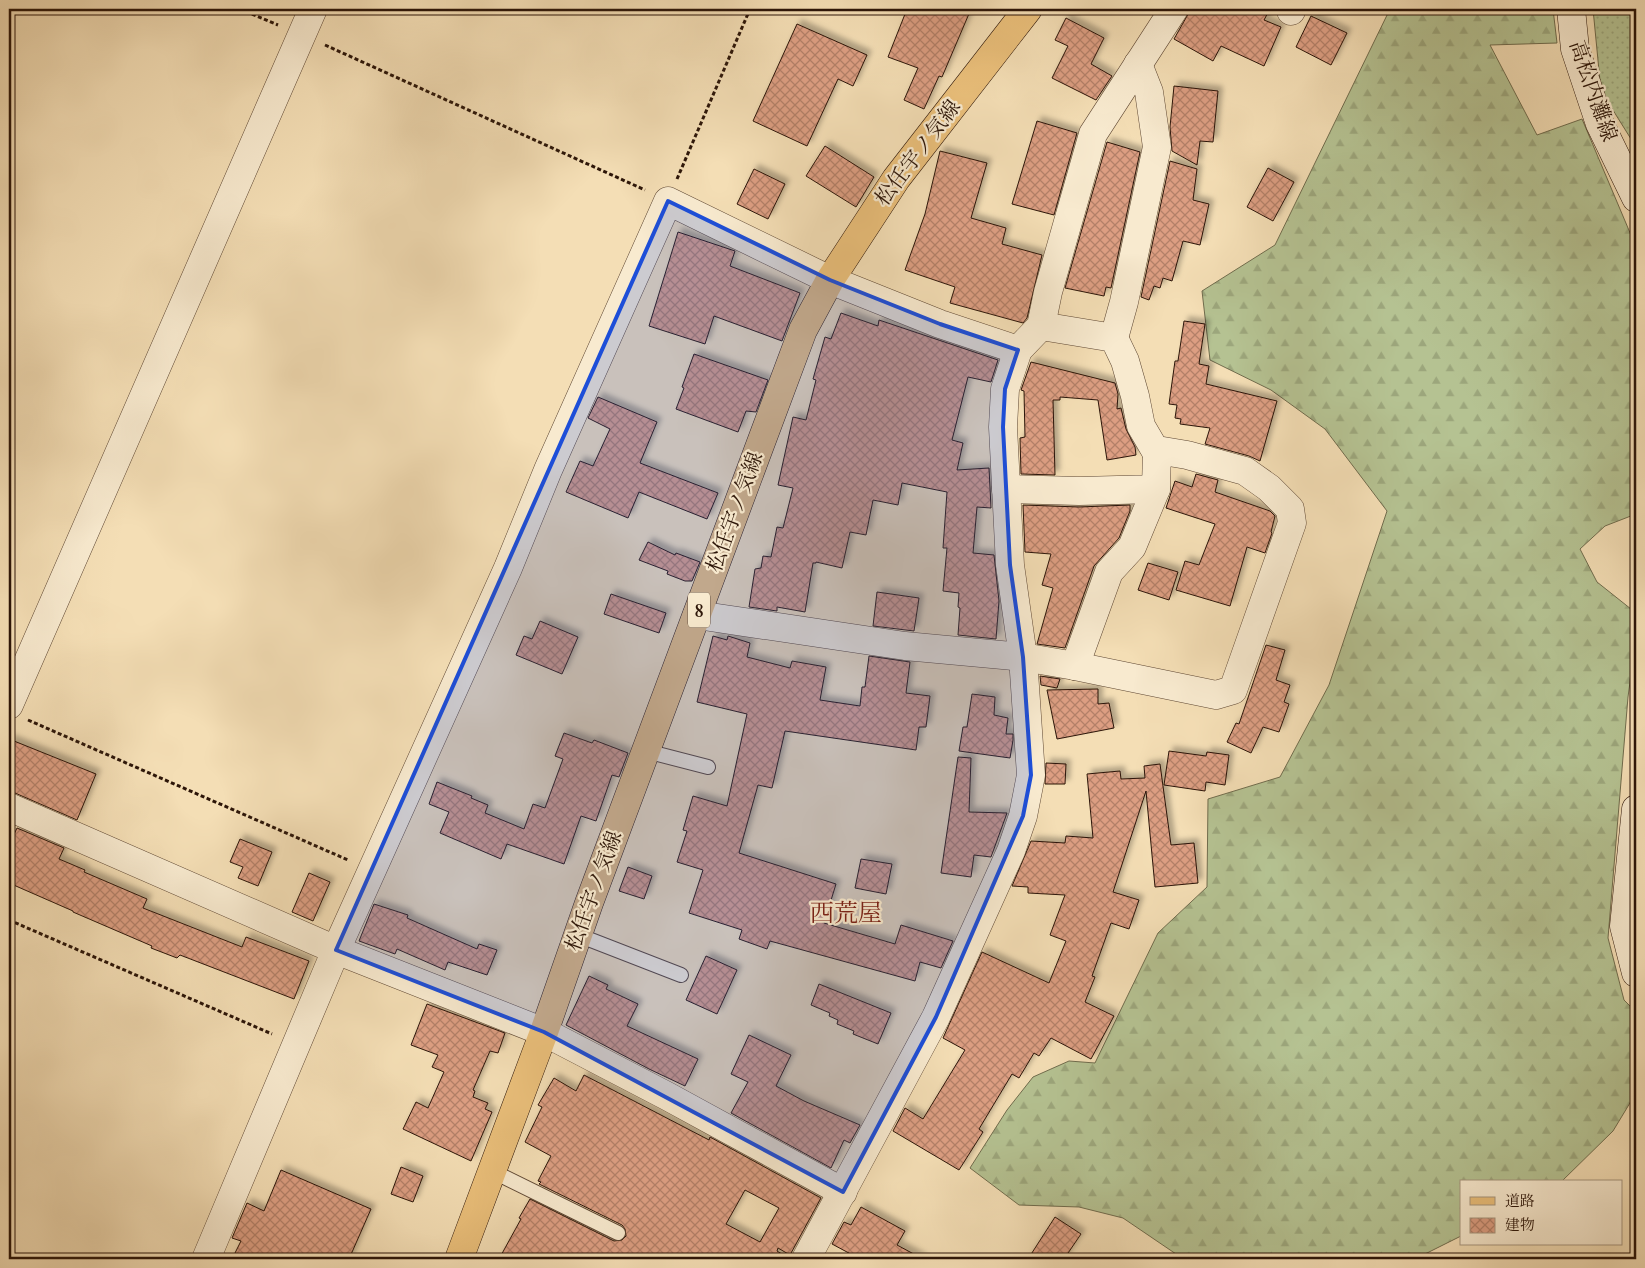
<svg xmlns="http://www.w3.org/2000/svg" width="1645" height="1268" viewBox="0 0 1645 1268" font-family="Cardo,'Noto Serif JP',serif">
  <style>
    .grass { fill: url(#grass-dots); stroke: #706c4d }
    .forest { fill: url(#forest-firs); stroke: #706c4d }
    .building { fill: url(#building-cross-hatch); stroke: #2c1508; fill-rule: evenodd; filter: url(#shadow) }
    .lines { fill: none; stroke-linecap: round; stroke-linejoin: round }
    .lane-casing { stroke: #5e4733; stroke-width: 16 }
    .street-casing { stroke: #5e4733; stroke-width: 29 }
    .secondary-casing { stroke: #2c1508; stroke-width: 29 }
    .primary-casing { stroke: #2c1508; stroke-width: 29 }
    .path { stroke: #2c1508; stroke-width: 3; stroke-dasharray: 4 2.5; stroke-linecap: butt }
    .lane { stroke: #f8eacf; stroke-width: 14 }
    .street { stroke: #f8eacf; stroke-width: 28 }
    .secondary { stroke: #f8eacf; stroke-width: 28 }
    .primary { stroke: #eabf7a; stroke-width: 28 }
    .marked { fill: #1d4ed8; fill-opacity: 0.2; stroke: #1d4ed8; stroke-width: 4; stroke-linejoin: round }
    .labels { text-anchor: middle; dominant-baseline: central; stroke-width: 4.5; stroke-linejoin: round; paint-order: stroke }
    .shield { fill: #f8eacf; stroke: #695544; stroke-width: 1 }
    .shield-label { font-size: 20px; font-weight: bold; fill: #2c1508 }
    .street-label { font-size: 21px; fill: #2c1508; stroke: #f8eacf }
    .quarter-label { font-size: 24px; fill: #7a1f14; stroke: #f8eacf }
  </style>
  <defs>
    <pattern id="grass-dots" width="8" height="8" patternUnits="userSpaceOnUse" patternTransform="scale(1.25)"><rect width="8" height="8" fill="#b5c292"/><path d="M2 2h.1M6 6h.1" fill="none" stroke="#9ca67c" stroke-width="1.8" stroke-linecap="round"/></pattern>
    <pattern id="forest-firs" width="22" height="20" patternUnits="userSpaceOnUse" patternTransform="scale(1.25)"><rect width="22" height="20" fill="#b5c292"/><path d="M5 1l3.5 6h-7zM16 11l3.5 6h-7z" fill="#9ca67c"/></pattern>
    <pattern id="building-cross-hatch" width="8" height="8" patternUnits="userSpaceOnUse" patternTransform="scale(1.25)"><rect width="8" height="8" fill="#dc9e82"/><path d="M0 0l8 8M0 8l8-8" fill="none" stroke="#b38068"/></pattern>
    <filter id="shadow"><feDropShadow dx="4.5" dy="-4.5" stdDeviation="2.5" flood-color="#0004"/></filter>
  </defs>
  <rect width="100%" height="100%" fill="#f4deb5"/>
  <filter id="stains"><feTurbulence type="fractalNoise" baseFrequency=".004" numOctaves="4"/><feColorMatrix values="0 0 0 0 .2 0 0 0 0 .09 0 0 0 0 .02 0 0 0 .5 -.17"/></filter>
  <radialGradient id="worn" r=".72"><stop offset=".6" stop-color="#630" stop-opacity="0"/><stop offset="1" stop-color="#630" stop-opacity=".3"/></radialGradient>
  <polygon class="grass" points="1593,9 1636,9 1636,147 1601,91"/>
  <polygon class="forest" points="1390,9 1553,9 1557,43 1490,45 1537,135 1582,119 1636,247 1636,514 1605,526 1580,549 1597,582 1636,613 1636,637 1628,697 1608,938 1624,1000 1636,1012 1636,1093 1613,1131 1561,1182 1461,1182 1461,1236 1415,1259 1192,1259 1176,1254 1123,1218 1079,1207 1019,1205 970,1168 1007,1110 1033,1077 1069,1061 1095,1063 1158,933 1207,887 1208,799 1280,777 1329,685 1387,511 1325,429 1271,390 1210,360 1202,291 1275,245"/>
  <g class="building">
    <polygon points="907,9 971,9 942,77 939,76 924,109 904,100 918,68 888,57"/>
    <polygon points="1191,9 1270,9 1264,20 1281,27 1264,66 1221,46 1213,61 1174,39"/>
    <polygon points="1311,16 1347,33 1331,65 1296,47"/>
    <polygon points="1066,18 1104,38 1091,64 1112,76 1096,100 1052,78 1068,46 1055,40"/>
    <polygon points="797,24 867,55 853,86 838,79 807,146 753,121"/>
    <polygon points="1174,86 1218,91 1213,142 1200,141 1197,165 1172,151 1170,127"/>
    <polygon points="1037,121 1077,133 1054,215 1012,204"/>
    <polygon points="1107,142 1140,152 1111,288 1106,287 1104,296 1065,288"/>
    <polygon points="825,146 874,177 856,207 806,176"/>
    <polygon points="940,151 987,163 971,218 1006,228 1002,244 1042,255 1027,318 1023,323 950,303 955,287 905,270 925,214"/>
    <polygon points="1170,161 1197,169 1193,200 1209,204 1200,245 1183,241 1172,281 1163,278 1160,288 1154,286 1149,300 1141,297"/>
    <polygon points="1268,168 1294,182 1273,221 1247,207"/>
    <polygon points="754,169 785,184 768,219 737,204"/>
    <polygon points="678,232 735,251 730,266 800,293 782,341 714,316 705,344 649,326"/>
    <polygon points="841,313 878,326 879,320 998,360 991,382 968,377 952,440 963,443 957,470 989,468 991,508 977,507 973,553 994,555 999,601 996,639 958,635 960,608 958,607 959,593 943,591 947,548 943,548 947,492 902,483 898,505 873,500 866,535 850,532 842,568 816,562 816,563 813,563 805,612 777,607 777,611 749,607 755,569 761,568 763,556 771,557 777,527 783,528 793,488 778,485 793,417 806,420 816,380 813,379 825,337 831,339"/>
    <polygon points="1184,321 1205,324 1199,364 1209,366 1206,384 1277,401 1260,461 1249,456 1205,444 1210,428 1180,424 1181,419 1175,418 1177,405 1169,404 1175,361 1178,361"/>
    <polygon points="694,354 768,380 756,412 746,411 738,432 676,409 684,388 682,387"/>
    <polygon points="1031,362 1115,383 1118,394 1117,409 1121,408 1126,429 1135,447 1136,455 1107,460 1098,400 1060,397 1060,400 1053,400 1055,475 1021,474 1020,438 1025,437 1024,391 1021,390"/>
    <polygon points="598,397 657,422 640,463 718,493 707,519 639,492 628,518 566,492 580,461 593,466 610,429 588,418"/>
    <polygon points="1196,474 1218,480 1215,492 1270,511 1275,516 1271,532 1272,533 1265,553 1247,547 1230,606 1176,590 1185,561 1199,565 1215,524 1166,508 1175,481 1192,487"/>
    <polygon points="1023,505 1079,507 1130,505 1130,511 1119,538 1094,566 1065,648 1037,644 1053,588 1042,585 1051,554 1025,552"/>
    <polygon points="648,542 675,555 676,553 700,562 692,581 685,581 667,574 668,571 639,560"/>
    <polygon points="1148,563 1178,572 1169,600 1138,590"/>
    <polygon points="877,592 919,598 914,631 873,626"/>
    <polygon points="611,594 666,613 659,633 604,614"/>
    <polygon points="540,621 578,637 562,674 516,655 524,636 532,639"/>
    <polygon points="713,636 727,640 728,636 750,643 747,657 790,668 792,661 826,667 820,700 860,706 862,687 865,687 869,656 910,662 906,693 930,696 926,727 919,727 916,750 785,731 772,788 758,785 739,853 836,884 824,923 895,944 901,925 953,941 941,968 920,962 915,981 770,941 767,949 739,939 742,930 689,913 703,870 677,862 687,831 683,830 693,796 727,806 747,714 697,702"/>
    <polygon points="1266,645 1285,650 1276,680 1290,685 1284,702 1289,704 1279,732 1263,727 1251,753 1227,742 1236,723 1239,724"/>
    <polygon points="1040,676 1060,679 1057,688 1041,685"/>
    <polygon points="1098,689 1098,704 1109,703 1114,728 1057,739 1047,690"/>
    <polygon points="972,694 995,697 994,715 1008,718 1006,734 1013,734 1013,740 1010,758 959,751 963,727 967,727"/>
    <polygon points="564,733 592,743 594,740 628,753 619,777 612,775 596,821 581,816 564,864 507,844 501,859 440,833 449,812 429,804 437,782 472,796 471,798 488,805 485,813 524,829 533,804 545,808 563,759 555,756"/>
    <polygon points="9,739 96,774 77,820 15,793 9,792"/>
    <polygon points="1169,751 1206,756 1207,752 1229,755 1225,785 1206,782 1205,791 1164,785"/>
    <polygon points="958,757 971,758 969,812 1007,813 991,857 974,855 971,877 941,873"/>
    <polygon points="1046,763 1066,764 1065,784 1045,784"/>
    <polygon points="1160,764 1171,845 1194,843 1198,883 1155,887 1146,791 1113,892 1139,900 1129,929 1111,923 1092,976 1095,977 1085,1002 1114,1016 1091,1059 1051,1038 1039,1056 1034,1053 1019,1078 1012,1074 979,1129 983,1132 959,1170 893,1131 905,1108 923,1119 965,1050 943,1038 982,952 1049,983 1066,941 1050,935 1065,895 1028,893 1028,887 1012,886 1031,841 1065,843 1066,836 1093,838 1087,774 1120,771 1121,779 1145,778 1144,766"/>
    <polygon points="17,828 64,848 59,859 85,870 84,872 147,899 143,908 242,947 246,937 309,961 294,999 180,955 177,958 151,948 152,946 73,912 73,911 9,883 9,845"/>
    <polygon points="240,839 272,852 258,886 238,878 243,867 230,862"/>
    <polygon points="861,859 892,864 886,894 855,888"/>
    <polygon points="628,867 652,876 644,899 619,891"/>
    <polygon points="309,873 330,882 313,921 292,912"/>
    <polygon points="374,904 408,915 407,918 477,949 479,944 497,950 487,975 448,962 445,970 397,949 395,954 359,941"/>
    <polygon points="706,956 737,970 717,1014 686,1000"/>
    <polygon points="589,976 608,985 606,989 638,1004 627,1026 698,1059 685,1086 649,1069 566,1025"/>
    <polygon points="819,984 891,1013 878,1044 853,1034 854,1031 837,1024 838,1020 829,1016 830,1013 811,1005"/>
    <polygon points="427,1004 505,1033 498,1053 490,1051 473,1090 475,1091 473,1097 488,1103 485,1109 492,1112 471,1161 403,1129 416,1102 428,1108 444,1072 432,1067 438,1055 411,1045"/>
    <polygon points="749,1035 791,1055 776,1086 804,1101 860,1125 850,1143 844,1140 831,1168 731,1113 748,1082 731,1074"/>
    <path d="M584,1075L709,1140L710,1137L821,1198L790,1255L778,1248L777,1251L790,1259H499L521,1219L519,1218L530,1199L614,1241L622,1240L626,1236L625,1229L622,1225L539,1184L541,1182L538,1181L551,1156L525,1142L542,1107L538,1105L554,1078L576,1091ZM745,1190L779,1208L760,1242L726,1224Z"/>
    <polygon points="401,1167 423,1176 413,1202 391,1194"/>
    <polygon points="281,1170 371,1209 349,1259 232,1259 241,1241 232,1238 247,1203 264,1211"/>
    <polygon points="861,1207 905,1231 897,1245 923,1259 860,1259 832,1244 844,1222 851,1225"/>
    <polygon points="1055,1217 1081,1234 1064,1259 1028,1259"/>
  </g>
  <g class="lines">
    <defs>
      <g id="lane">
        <polyline points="646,751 708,767"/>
        <polyline points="578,935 681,975"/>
        <polyline points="492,1171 618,1233"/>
      </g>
      <g id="street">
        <polyline points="1291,11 1292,9"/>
        <polyline points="1041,326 1114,338 1125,361 1135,396 1141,426 1155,450 1157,450"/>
        <polyline points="1114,338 1124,302 1157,147 1149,92 1138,64"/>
        <polyline points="697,615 905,646 1023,657 1075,666 1216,695 1233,690 1292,523 1290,509 1269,488 1245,471 1187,455 1157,450 1156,489 1079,491 1006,489"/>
        <polyline points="1075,666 1109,572 1132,547 1156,489"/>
        <polyline points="9,705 313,9"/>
        <polyline points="9,807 336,950 544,1032 667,1096 843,1192"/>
        <polyline points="206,1259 336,950 508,568 548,470 668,201 830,280 940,324 1018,350"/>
        <polyline points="806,1259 936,1017 1011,851 1023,816 1031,775 1023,657 1010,565 1003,427 1005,389 1018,350 1041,326 1048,292 1093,134 1174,9"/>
      </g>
      <g id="secondary">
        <polyline points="1571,9 1575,49 1600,124 1636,198"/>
        <polyline points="1636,809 1624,926 1636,973"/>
      </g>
      <polyline id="primary" points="459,1259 544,1032 589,903 803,330 830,280 896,179 1028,9"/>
    </defs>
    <use href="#lane" class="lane-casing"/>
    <use href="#street" class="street-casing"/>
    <use href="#secondary" class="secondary-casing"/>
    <use href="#primary" class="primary-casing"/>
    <g class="path">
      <polyline points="240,9 278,25"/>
      <polyline points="325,45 645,190"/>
      <polyline points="677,179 750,9"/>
      <polyline points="28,720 348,860"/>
      <polyline points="9,920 272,1034"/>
    </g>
    <use href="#lane" class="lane"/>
    <use href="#street" class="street"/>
    <use href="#secondary" class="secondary"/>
    <use href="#primary" class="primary"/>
  </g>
  <path class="marked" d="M668,201L830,280L940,324L1018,350L1005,389L1003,427L1010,565L1023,657L1031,775L1023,816L936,1017L843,1192L544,1032L336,950Z"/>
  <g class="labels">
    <rect class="shield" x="688" y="592.5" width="22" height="35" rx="4"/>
    <g class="shield-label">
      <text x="699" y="610">8</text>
    </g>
    <g class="street-label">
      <text transform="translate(1593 91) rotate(71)">高松内灘線</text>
      <text transform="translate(918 153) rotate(-53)">松任宇ノ気線</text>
      <text transform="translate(735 512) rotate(-70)">松任宇ノ気線</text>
      <text transform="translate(594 891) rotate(-70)">松任宇ノ気線</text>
    </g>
    <g class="quarter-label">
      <text x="846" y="913">西荒屋</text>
    </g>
  </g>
  <rect width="1645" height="1268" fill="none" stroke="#f4deb5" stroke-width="30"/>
  <rect x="10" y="10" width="1625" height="1248" fill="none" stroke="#2c1508" stroke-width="2.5"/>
  <rect x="15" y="15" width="1615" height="1238" fill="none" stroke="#2c1508"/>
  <rect x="1460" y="1180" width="162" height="65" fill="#f8eacf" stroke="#a6957f"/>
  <rect x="1470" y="1197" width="25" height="8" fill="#eabf7a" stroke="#a6957f"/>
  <text x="1505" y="1206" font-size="15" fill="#2c1508">道路</text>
  <rect x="1470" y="1218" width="25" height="15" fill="url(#building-cross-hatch)" stroke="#a6957f"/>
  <text x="1505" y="1230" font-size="15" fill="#2c1508">建物</text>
  <rect width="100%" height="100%" filter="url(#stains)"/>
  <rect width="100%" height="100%" fill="url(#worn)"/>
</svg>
